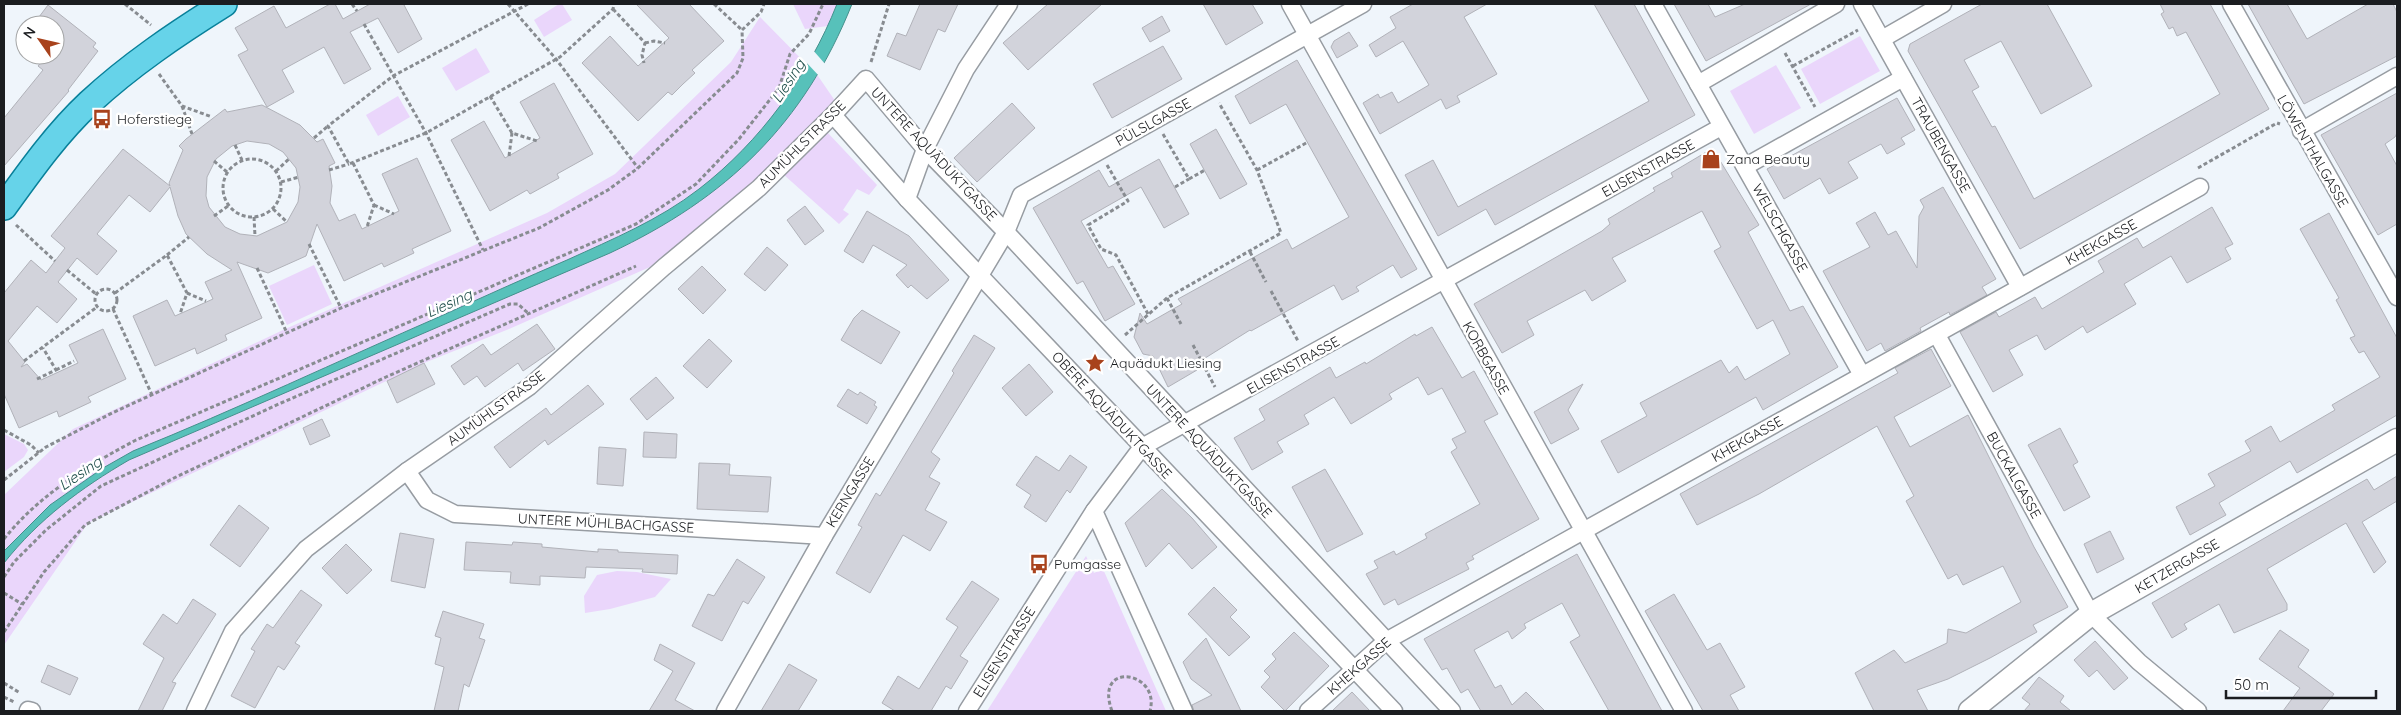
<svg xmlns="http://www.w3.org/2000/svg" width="2401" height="715" viewBox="0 0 2401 715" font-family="Quicksand,sans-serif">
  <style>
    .green { fill: #ead6fb }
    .water { fill: #57c1ba; stroke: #45908c }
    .pier { fill: #eff5fb }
    .building { fill: #d2d3db; stroke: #b1b2b9; fill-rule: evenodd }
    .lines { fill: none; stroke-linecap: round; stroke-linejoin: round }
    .minor-casing { stroke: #979ca2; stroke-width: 19 }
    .secondary-casing { stroke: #979ca2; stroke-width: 25 }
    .primary-casing { stroke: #09809a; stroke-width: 28 }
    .path { stroke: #888c91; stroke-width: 3; stroke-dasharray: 4 2.5; stroke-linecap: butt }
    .minor { stroke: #fff; stroke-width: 16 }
    .secondary { stroke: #fff; stroke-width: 22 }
    .primary { stroke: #66d3e9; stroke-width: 25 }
    .labels { text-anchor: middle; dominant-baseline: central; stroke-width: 5; stroke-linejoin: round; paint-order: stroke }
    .poi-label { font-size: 14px; fill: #1b1d20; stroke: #fff; text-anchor: start }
    .street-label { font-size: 14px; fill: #1b1d20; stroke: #fff }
    .water-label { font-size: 15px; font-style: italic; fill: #204f4c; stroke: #fff }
  </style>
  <rect width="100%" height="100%" fill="#eff5fb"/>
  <g class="green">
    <polygon points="559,4 562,4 572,20 544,37 534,20"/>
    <polygon points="793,4 837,4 828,26 805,29"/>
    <polygon points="760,17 818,76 840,108 700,229 650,267 509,329 424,363 88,523 4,645 4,495 73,429 283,330 547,213 615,174 731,62"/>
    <polygon points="1860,36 1880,71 1820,104 1801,69"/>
    <polygon points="476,48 490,72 456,91 442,68"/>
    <polygon points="1776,65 1801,108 1754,134 1730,91"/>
    <polygon points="398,96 410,117 378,136 366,115"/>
    <polygon points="827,132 877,185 869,195 857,189 843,210 849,214 839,224 783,174"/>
    <polygon points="314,265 332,304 287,325 269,286"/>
    <polygon points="4,434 24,444 28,450 24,457 4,472"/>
    <polygon points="1086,556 1094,573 1103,569 1166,711 987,711"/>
    <polygon points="617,571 637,572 671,579 655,597 610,609 585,613 584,596 597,575"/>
  </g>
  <path class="water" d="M837,4H852C804,124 727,198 610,253L129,460C81,488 39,519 4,563V551L50,505L103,468L133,451C237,409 338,361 441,316C483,297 525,278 567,260C613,239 659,220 699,189C760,142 809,75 837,4Z"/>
  <polygon class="pier" points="812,49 826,65 820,77 805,61"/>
  <g class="building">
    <polygon points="330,4 335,4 343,19 370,4 407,4 404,5 422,39 398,53 378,18 350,32 371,69 344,84 324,47 282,70 294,92 267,107 238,55 248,50 235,28 274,6 286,28"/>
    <polygon points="636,4 689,4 724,41 692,70 695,73 683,84 672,95 668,92 638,121 582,63 610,36 638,66 669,38"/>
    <polygon points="920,4 958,4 945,32 938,29 920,70 887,56 897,33 906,36"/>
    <polygon points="1048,4 1102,4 1028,70 1003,43"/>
    <polygon points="1203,4 1252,4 1263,23 1226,45"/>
    <polygon points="1413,4 1487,4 1464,17 1497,74 1457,96 1460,102 1446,109 1441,99 1380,134 1363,103 1378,94 1380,98 1392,92 1398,103 1429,85 1403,41 1376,57 1369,45 1396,28 1390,17"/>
    <polygon points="1594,4 1634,4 1695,115 1495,225 1486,209 1438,236 1405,175 1433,160 1458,207 1649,101"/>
    <polygon points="1674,4 1708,4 1715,17 1745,4 1811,4 1706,61"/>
    <polygon points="1982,4 2047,4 2092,86 2041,114 2001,41 1964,60 1979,87 1972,91 1992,127 1995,126 2034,199 2220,94 2186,32 2177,36 2173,27 2169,29 2161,14 2164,12 2160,4 2210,4 2269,109 2020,249 1908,51 1910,44"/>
    <polygon points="2248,4 2287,4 2307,39 2368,4 2393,4 2397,12 2397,56 2304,104"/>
    <polygon points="48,5 96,43 93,47 98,51 68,90 69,91 4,166 4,118 43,70 38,66 47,55 55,55 55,25 33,25"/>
    <polygon points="1162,16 1170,31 1150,42 1142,28"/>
    <polygon points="1349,32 1358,46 1337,58 1331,47 1334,41"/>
    <polygon points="1163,46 1182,79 1112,118 1093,84"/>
    <polygon points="1297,60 1417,269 1401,278 1393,265 1356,287 1359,291 1342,300 1334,285 1251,331 1250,330 1194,365 1197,370 1168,387 1153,356 1143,354 1134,337 1140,313 1147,324 1182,304 1178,299 1287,239 1292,249 1349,217 1286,104 1250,124 1235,96"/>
    <polygon points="554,83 593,154 557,174 559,178 530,194 527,190 490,211 451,140 484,121 505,158 523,148 540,138 520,102"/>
    <polygon points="2397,93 2397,133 2395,137 2385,144 2397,166 2397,224 2378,235 2321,135"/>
    <polygon points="1897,98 1915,130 1901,138 1905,144 1887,154 1881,144 1848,162 1858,178 1829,194 1820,178 1784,199 1767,169"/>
    <polygon points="1012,103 1035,128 977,182 954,158"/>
    <path d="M262,105L300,125L317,142L323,139L335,163L329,166L332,186L330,203L339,221L355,214L362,229L399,211L382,174L417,158L451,231L412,249L414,253L384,267L382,263L344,281L317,224L306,256L268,273L237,262L262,318L225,335L227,340L197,354L195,348L155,366L133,316L167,300L175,316L193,308L213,299L205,282L232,270L207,254L186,234L178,216L170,187L150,212L129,195L97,234L117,251L97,275L77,258L58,282L77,299L57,323L37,306L8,341L25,362L21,367L27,364L41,380L78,363L69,345L103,329L126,379L88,397L91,402L59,417L57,411L19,428L4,394V293L31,260L46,273L55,261L65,248L51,236L123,149L170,186L169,183L183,150L179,146L186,139L225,109L227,112ZM247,141L269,144L283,152L296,168L300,187L298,202L287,222L257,236L240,234L225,227L209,207L206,196L207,177L216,159L232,146Z"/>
    <polygon points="1216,129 1247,184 1220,199 1190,144"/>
    <polygon points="1708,151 1716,154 1759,225 1748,232 1790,311 1803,306 1838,367 1763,410 1756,397 1618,473 1601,441 1647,416 1640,403 1721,360 1729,373 1737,366 1745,380 1790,354 1773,320 1757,329 1714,251 1721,247 1702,211 1612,258 1626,281 1592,301 1585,290 1527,321 1534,335 1502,353 1474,304 1602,231 1610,224 1608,219 1655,191 1653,188 1673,177 1671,173"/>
    <polygon points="1159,159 1189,214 1164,228 1141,187 1081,221 1108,268 1113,266 1135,304 1105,321 1083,281 1077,284 1033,208 1099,170 1109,187"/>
    <polygon points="1943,187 1996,279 1982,287 1987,295 1950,315 1949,312 1920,328 1921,331 1885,351 1881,343 1867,351 1823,271 1870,247 1856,223 1875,212 1888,235 1896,231 1917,268 1919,216 1924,207 1920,200"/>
    <polygon points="805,206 824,231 805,245 787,220"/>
    <polygon points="2212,207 2233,244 2225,248 2231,259 2187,283 2171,256 2124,284 2136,304 2087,333 2083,326 2045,350 2037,335 2009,350 2023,375 1993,392 1960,332 1996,312 1999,317 2035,297 2042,309 2104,272 2098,261 2137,238 2143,248"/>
    <polygon points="867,211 909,236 949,280 927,299 911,285 908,288 896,275 907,265 873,245 863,263 844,251"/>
    <polygon points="2329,213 2397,338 2397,415 2297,473 2290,461 2219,503 2226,515 2190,535 2176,507 2215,486 2208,474 2251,451 2245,441 2271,426 2280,442 2335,410 2332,405 2380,377 2364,351 2359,353 2350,338 2355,336 2336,300 2339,298 2300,229"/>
    <polygon points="767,247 788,265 765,291 744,274"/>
    <polygon points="702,266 726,290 703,314 678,289"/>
    <polygon points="862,310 900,332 881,364 841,340 854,318"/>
    <polygon points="537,324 555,349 523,371 518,363 485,387 477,376 464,385 451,366 483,344 491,355"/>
    <polygon points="1432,327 1462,378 1474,371 1498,414 1484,421 1539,519 1472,556 1474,559 1466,563 1469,569 1398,605 1395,599 1384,605 1366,574 1378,568 1374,561 1394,551 1396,555 1427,538 1425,534 1480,504 1451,452 1457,448 1452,439 1466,432 1442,388 1428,395 1418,377 1389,394 1392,399 1351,424 1334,397 1304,415 1309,424 1277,442 1283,452 1252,470 1234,438 1265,420 1259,409 1330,367 1336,378 1365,362 1366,364 1415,334 1416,336"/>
    <polygon points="974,335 995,348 931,452 940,459 929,477 940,483 925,510 947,522 930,551 903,535 870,593 836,573 862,527 858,525 876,493 880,496 954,373 952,371"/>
    <polygon points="709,339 732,361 707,388 683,366"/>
    <polygon points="1931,349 1951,386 1894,417 1910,447 1968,415 2034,547 2068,607 2033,625 2037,632 1990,658 1948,679 1917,690 1928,711 1874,711 1855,673 1894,650 1905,663 1947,643 1948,629 1966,633 2021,602 2003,566 1963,585 1957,574 1948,579 1906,501 1914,496 1877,426 1759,494 1697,525 1680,494 1898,373 1895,368"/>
    <polygon points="424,363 435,384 397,403 387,381"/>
    <polygon points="1029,364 1053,392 1026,416 1002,388"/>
    <polygon points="656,377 674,398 647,420 630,399"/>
    <polygon points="1583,384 1568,410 1579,429 1551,444 1534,412"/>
    <polygon points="588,385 604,404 548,445 545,440 510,468 494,447 546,408 551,415"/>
    <polygon points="848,389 858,395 860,392 876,402 874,405 877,407 867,424 837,406"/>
    <polygon points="322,419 330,436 310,445 303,428"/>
    <polygon points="2060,428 2078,462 2073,465 2090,497 2064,511 2028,445"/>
    <polygon points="644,432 677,434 676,458 643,457"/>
    <polygon points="599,447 626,449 623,486 597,484"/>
    <polygon points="1070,455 1087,467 1070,493 1067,490 1046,522 1024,507 1031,495 1016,485 1036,456 1059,471"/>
    <polygon points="699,463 730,464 729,475 771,477 768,512 697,509"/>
    <polygon points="1325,469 1363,534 1327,552 1292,487"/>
    <polygon points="2397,476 2397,501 2362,522 2386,562 2374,573 2346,523 2267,569 2287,604 2287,610 2234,633 2219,604 2184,624 2187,629 2172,638 2152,603 2367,479 2374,490"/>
    <polygon points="1162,489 1192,518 1217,547 1192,569 1169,543 1146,567 1125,523"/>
    <polygon points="239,505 269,528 240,567 210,545"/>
    <polygon points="2110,531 2124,559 2097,573 2084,544"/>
    <polygon points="400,533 434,539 425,588 391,581"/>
    <polygon points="466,542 512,545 513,542 542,544 542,547 598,552 598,549 618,550 618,552 678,555 677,574 642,572 643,569 586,567 585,578 540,576 540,585 510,583 511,572 464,570"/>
    <polygon points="346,544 372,570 347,594 322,568"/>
    <polygon points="1577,554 1662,711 1609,711 1570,642 1580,636 1562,603 1524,624 1526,628 1512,639 1508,631 1474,650 1495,688 1501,685 1512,705 1526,692 1545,711 1481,711 1468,689 1461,693 1447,668 1442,670 1424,639"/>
    <polygon points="737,559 765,577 748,604 743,601 722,641 692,626 708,594 714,596"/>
    <polygon points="972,581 999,599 960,656 968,661 951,689 946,686 931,711 895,711 882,703 898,676 919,689 958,627 946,619"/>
    <polygon points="1214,587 1237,610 1230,617 1250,637 1229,656 1188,614"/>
    <polygon points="301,590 322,605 295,643 300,646 284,670 278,666 255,708 231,696 255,651 251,649 267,624 273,628"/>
    <polygon points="1674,594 1707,650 1720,643 1745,687 1730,695 1739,711 1703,711 1645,611"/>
    <polygon points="193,599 216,614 172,682 176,683 162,711 138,711 164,658 143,644 163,614 177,624"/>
    <polygon points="443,611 484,624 479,638 485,640 469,687 464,684 458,711 434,711 444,667 435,664 441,638 435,636"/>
    <polygon points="2280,630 2309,650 2298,667 2334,694 2321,711 2283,711 2300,688 2259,659"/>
    <polygon points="1294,632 1329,666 1285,711 1261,687 1270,677 1264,671 1276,659 1272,654"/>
    <polygon points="1206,638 1233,694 1241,711 1194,711 1192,705 1212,695 1191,679 1183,662"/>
    <polygon points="2095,641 2128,678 2114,690 2097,670 2089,677 2074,660"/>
    <polygon points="660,644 695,663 675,700 695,711 649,711 673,671 654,660"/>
    <polygon points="789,664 817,680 798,711 761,711"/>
    <polygon points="48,665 78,678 70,695 41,682"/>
    <polygon points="2039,677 2064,696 2060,702 2071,711 2024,711 2030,704 2022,698"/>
    <polygon points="1352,692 1370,711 1332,711"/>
  </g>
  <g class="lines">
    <defs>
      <g id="minor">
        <polyline points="1290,4 1684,711"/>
        <polyline points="1653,4 1862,375"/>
        <polyline points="1862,4 2020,287"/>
        <polyline points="2231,4 2397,297"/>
        <polyline points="1882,39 1943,4"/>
        <polyline points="1698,84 1836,4"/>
        <polyline points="833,115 907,199 1394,711"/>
        <polyline points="2301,131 2397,76"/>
        <polyline points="1746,166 1903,78"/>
        <polyline points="907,199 925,149 966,69 1009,4"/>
        <polyline points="1937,335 2091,614 2139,662 2198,711"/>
        <polyline points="407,471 427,500 455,514 824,536"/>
        <polyline points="1094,511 1184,711"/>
        <polyline points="28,710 32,711"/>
        <polyline points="195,711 233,631 306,549 407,471 529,387 664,267 759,188 833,115 866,79 925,149 1006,232 1452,711"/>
        <polyline points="725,711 824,536 1006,232 1021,195 1363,4"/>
        <polyline points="967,711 1094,511 1142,447 1721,127"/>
        <polyline points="1308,711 1386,641 2200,187"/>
      </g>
      <polyline id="secondary" points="1970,711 2091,614 2397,440"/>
      <path id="primary" d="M4,207C30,171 56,134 89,103C130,65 176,34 224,4"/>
    </defs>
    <use href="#minor" class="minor-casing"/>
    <use href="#secondary" class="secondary-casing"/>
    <use href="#primary" class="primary-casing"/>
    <g class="path">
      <polyline points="125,4 151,25"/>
      <polyline points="352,4 357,11"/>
      <polyline points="508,4 556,59 638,168"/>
      <polyline points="528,4 393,76 328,126 349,164 426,133 560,57 613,9 614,4"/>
      <polyline points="714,4 742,30"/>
      <polyline points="613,9 645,43 642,55 644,63"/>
      <polyline points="364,24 426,133 483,250"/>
      <polyline points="645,43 654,41 665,43"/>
      <polyline points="1785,53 1815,107"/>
      <polyline points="871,62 889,4"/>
      <polyline points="1793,66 1858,30"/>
      <polyline points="159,74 182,106 212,117"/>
      <polyline points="490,96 512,133 537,141"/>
      <polyline points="182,106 192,134"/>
      <polyline points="1163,134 1189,179 1205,170"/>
      <polyline points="314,138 328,126"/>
      <polyline points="235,145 242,160"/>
      <polyline points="509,156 512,133"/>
      <circle cx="252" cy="188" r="29"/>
      <polyline points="214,161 227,172"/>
      <polyline points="353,163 374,205 367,227"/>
      <polyline points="1107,165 1128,201 1088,225 1101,249 1116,255 1148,314"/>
      <polyline points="2198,168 2277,123 2280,124"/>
      <polyline points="329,170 349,164"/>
      <polyline points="1257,170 1308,142"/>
      <polyline points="276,171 290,158"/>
      <polyline points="281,182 299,177"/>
      <polyline points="1175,187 1189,179"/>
      <polyline points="374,205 394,214"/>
      <polyline points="273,209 287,222"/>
      <polyline points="214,216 228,206"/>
      <polyline points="254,217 255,236"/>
      <polyline points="16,225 55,261"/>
      <polyline points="309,244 341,308"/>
      <polyline points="1250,252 1266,282"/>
      <polyline points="167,255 189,237"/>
      <polyline points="257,268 287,333"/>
      <polyline points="67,270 96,294"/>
      <circle cx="106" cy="300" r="11"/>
      <polyline points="1271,291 1298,341"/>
      <polyline points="115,293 167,255 187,293 180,314"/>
      <polyline points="187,293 206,301"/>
      <polyline points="1167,298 1181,324"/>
      <polyline points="113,309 152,395"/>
      <polyline points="1125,335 1167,298 1281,233 1257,170 1219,103"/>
      <polyline points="1193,345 1215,387"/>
      <polyline points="24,361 97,307"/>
      <polyline points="56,370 74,361"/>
      <polyline points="37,379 56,370 43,348"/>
      <polyline points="4,430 31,445 39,453"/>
      <polyline points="4,480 46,447 112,413 341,308 539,228 608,190 638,168 737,73 743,58 742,30 761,12 764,4"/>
      <path d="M4,539C39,495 87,466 136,440L636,224L696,184L739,139L779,88L790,54L809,34L823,4"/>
      <polyline points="4,577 14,562 46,530 101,486 281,403 510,304 518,304 529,314"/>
      <polyline points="4,593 22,604"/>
      <polyline points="4,632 44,572 85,525 174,478 386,377 636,266"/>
      <polyline points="4,683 20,693"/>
      <polyline points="4,697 14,702"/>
      <path d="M1112,711C1093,660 1161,671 1150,711"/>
    </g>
    <use href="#minor" class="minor"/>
    <use href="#secondary" class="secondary"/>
    <use href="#primary" class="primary"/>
  </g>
  <defs>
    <symbol id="bus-bare" viewBox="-9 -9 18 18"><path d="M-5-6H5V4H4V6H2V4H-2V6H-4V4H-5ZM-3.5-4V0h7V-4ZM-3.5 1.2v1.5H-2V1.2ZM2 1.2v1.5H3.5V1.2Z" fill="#a8421c" stroke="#fff" stroke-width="2.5" paint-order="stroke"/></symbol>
    <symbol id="shop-bare" viewBox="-9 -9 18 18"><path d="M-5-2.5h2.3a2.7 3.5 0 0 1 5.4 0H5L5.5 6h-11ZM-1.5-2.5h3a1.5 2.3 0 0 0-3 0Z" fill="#a8421c" stroke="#fff" stroke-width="2.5" paint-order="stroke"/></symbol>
    <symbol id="sight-bare" viewBox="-9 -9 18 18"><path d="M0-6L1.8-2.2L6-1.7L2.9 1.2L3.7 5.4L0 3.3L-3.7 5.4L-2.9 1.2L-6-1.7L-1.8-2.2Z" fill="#a8421c" stroke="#fff" stroke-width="2.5" paint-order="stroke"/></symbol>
  </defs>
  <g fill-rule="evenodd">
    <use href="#bus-bare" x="88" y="105" width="28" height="28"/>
    <use href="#shop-bare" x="1697" y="145" width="28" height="28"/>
    <use href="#sight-bare" x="1081" y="349" width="28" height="28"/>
    <use href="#bus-bare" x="1025" y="550" width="28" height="28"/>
  </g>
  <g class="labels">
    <g class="poi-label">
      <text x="117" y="119">Hoferstiege</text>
      <text x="1726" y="159">Zana Beauty</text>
      <text x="1110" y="363">Aquädukt Liesing</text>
      <text x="1054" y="564">Pumgasse</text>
    </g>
    <g class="street-label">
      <text transform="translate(1153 122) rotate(-29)">PÜLSLGASSE</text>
      <text transform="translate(802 144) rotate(-45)">AUMÜHLSTRASSE</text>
      <text transform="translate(1941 145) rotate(61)">TRAUBENGASSE</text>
      <text transform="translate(2313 151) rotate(60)">LÖWENTHALGASSE</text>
      <text transform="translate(934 154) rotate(47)">UNTERE AQUÄDUKTGASSE</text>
      <text transform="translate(1648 168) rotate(-29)">ELISENSTRASSE</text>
      <text transform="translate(1780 228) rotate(61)">WELSCHGASSE</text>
      <text transform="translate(2101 242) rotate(-29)">KHEKGASSE</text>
      <text transform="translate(1486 358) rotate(61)">KORBGASSE</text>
      <text transform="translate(1293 365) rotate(-29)">ELISENSTRASSE</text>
      <text transform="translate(496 408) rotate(-36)">AUMÜHLSTRASSE</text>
      <text transform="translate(1112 415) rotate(47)">OBERE AQUÄDUKTGASSE</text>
      <text transform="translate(1747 439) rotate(-29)">KHEKGASSE</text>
      <text transform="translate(1209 451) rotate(47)">UNTERE AQUÄDUKTGASSE</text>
      <text transform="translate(2014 475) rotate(61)">BUCKALGASSE</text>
      <text transform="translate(850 492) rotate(-59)">KERNGASSE</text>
      <text transform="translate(606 523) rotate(3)">UNTERE MÜHLBACHGASSE</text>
      <text transform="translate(2177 566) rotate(-30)">KETZERGASSE</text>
      <text transform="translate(1004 652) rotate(-58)">ELISENSTRASSE</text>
      <text transform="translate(1359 666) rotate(-41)">KHEKGASSE</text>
    </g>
    <g class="water-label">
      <text transform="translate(788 81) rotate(-57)">Liesing</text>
      <text transform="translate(449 303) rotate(-24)">Liesing</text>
      <text transform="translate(80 473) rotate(-34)">Liesing</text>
    </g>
  </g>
  <rect width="2401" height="715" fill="none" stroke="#1b1d20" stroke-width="10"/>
  <g transform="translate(40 40) rotate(304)"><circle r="24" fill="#ffffff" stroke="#a4a5a6"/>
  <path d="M0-4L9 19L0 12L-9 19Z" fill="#a8421c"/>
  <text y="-8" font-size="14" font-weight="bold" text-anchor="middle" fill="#1b1d20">N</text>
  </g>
  <path d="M2226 690v8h150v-8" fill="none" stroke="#1b1d20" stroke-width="2.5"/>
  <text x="2234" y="690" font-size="15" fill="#1b1d20" stroke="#ffffff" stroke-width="4" paint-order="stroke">50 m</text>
</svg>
